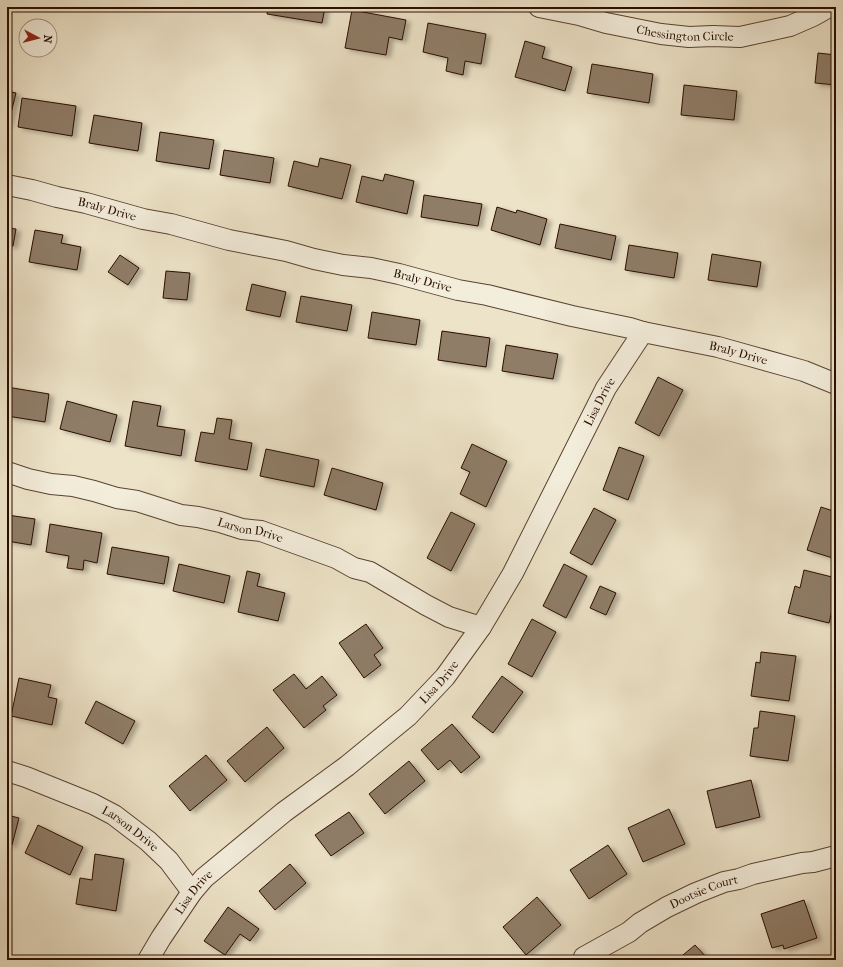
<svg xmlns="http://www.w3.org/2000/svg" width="843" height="967" viewBox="0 0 843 967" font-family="'IM FELL French Canon',serif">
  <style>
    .building { fill: #8f7d68; stroke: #2a0e00; filter: url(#shadow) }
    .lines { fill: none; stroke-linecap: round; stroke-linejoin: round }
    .minor-casing { stroke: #5b4332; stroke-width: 22 }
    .minor { stroke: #f3eddb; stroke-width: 20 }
    .labels { text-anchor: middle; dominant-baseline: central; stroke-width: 3; stroke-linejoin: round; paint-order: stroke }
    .street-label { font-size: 12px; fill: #2a0e00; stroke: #f3eddb }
  </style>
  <defs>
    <filter id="shadow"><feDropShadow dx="4.5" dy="2.5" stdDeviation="2" flood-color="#0004"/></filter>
  </defs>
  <rect width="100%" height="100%" fill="#ede3c8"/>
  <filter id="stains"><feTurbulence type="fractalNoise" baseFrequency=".005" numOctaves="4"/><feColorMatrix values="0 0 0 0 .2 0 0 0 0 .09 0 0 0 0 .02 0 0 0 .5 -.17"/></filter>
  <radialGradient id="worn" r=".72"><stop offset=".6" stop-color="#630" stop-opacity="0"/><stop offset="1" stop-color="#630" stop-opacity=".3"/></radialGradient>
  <g class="building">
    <polygon points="268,7 325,7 322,23 267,14"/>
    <polygon points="352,10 406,20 402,40 389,37 386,55 345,48"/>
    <polygon points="428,23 486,34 481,64 465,61 463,75 446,71 448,58 423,52"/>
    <polygon points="525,41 545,47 542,58 572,67 565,91 515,77"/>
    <polygon points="818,53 836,55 836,85 815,83"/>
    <polygon points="592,64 653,74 649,103 587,93"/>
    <polygon points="684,85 737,91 734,120 681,115"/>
    <polygon points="7,91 16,93 8,125 7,125"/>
    <polygon points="22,98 76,106 72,136 18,127"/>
    <polygon points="94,115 142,123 138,151 89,143"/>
    <polygon points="160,132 214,140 209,169 156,161"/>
    <polygon points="224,150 274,158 270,183 220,175"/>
    <polygon points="320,158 351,165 342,199 288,186 294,161 318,167"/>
    <polygon points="385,174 414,181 407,214 356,202 362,176 383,181"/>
    <polygon points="424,195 482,204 478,226 421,217"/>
    <polygon points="497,207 516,213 517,210 547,219 540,245 491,230"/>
    <polygon points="560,224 616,236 611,260 555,248"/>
    <polygon points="7,228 16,229 13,246 7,245"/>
    <polygon points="35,230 63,235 61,243 81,247 77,270 29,262"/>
    <polygon points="629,245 678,253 674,278 625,270"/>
    <polygon points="712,254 761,262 757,287 708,280"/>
    <polygon points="120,255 139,268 128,285 108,272"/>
    <polygon points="166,271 190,273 187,300 163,298"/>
    <polygon points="252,284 286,292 280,317 246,310"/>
    <polygon points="301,296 352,305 347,331 296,322"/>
    <polygon points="372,312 420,320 416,345 368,338"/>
    <polygon points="442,331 490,338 486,367 438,360"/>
    <polygon points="506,345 558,354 553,379 502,371"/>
    <polygon points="658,377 683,390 659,436 635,423"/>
    <polygon points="7,387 49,394 45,422 7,416"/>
    <polygon points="67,401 117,415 110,442 60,429"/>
    <polygon points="133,401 161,406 157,426 185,430 181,456 125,446"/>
    <polygon points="217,418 232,420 229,439 252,443 247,470 195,461 201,432 214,434"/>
    <polygon points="472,444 507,461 486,507 460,494 470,472 461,468"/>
    <polygon points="619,447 644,456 628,500 603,490"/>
    <polygon points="266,449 319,460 314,487 260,476"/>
    <polygon points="836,459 836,481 832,480"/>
    <polygon points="332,468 383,483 376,510 324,495"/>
    <polygon points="821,507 836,512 836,559 807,550"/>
    <polygon points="594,508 616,520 592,565 570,553"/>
    <polygon points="451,512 475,524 451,571 427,558"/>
    <polygon points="7,515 35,519 31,545 7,541"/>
    <polygon points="50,524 102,533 97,563 84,560 83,570 67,568 69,556 46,552"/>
    <polygon points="112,547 169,557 164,584 107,574"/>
    <polygon points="179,564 230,576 224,603 173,591"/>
    <polygon points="564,564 587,576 566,618 543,606"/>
    <polygon points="804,570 836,578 836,594 829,623 788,613 795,586 800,588"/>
    <polygon points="247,571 260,574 257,586 285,593 278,621 238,612"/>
    <polygon points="600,586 616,593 606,615 590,608"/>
    <polygon points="532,619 556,632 532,677 508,664"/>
    <polygon points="366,624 383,648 374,655 381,665 364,678 339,643"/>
    <polygon points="761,652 796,656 789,701 751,696 756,662 760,663"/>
    <polygon points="294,674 306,689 322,676 337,695 323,706 326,710 304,728 273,690"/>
    <polygon points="502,676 523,692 493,733 472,717"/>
    <polygon points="19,678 51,685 48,697 57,699 52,725 11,716"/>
    <polygon points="96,701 135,721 123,744 85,723"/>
    <polygon points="760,711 795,716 788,761 750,756 754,728 758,728"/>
    <polygon points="452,724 480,757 461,773 450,760 438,770 421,750"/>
    <polygon points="267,727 284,748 245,782 227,761"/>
    <polygon points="206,755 227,780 190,811 169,786"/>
    <polygon points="409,761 425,781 385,814 369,794"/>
    <polygon points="751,780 760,817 716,828 707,791"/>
    <polygon points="669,809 685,844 643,862 628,828"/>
    <polygon points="349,812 364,833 331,856 315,835"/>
    <polygon points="7,815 19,818 12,845 7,844"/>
    <polygon points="38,825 83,847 70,875 25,853"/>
    <polygon points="608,845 627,874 589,899 570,870"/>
    <polygon points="95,854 124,859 116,911 76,904 80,878 92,880"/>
    <polygon points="290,864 306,883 275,910 259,891"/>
    <polygon points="537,897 561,925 526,955 503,927"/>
    <polygon points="804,900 817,938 784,949 783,945 772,948 761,914"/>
    <polygon points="228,907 259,929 250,941 240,934 225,955 204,941"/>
    <polygon points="695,945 709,960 677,960"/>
  </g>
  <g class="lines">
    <defs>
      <g id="minor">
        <path id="s1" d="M539,7L579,15L606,23L661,34L689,37L713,36L740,37L790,26L813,16L829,7"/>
        <path id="s2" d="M7,185L32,190L57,197L86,203L143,219L171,224L229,240L286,251L314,259L343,265L371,268L399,274L458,290L487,295L572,316L630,328L643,332L718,347L804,371L836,384"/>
        <path id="s3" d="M7,472L28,479L51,484L73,486L94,491L117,498L137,501L181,515L198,517L220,522L242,529L261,531L336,558L354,568L370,572L426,605L449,617L481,627"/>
        <path id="s4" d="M7,771L26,777L93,804L114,815L148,841L169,861L192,892"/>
        <path id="s5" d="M584,957L629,932L640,923L667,907L696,893L724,882L739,879L753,874L802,863L813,862L836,856"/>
        <path id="s6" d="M148,960L161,938L192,892L204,878L284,812L347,766L408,716L445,677L481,627L513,573L606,388L643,332"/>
      </g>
    </defs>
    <use href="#minor" class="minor-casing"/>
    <use href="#minor" class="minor"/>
  </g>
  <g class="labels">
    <g class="street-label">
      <text stroke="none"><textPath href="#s1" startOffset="149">Chessington Circle</textPath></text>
      <text stroke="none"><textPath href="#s2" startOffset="103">Braly Drive</textPath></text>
      <text stroke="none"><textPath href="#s2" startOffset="427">Braly Drive</textPath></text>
      <text stroke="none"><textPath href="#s2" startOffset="751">Braly Drive</textPath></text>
      <text stroke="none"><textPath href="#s6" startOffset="730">Lisa Drive</textPath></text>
      <text stroke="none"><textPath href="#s3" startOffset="251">Larson Drive</textPath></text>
      <text stroke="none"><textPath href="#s6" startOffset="406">Lisa Drive</textPath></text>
      <text stroke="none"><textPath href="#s4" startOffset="137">Larson Drive</textPath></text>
      <text stroke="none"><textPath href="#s6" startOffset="82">Lisa Drive</textPath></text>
      <text stroke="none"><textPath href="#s5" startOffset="137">Dootsie Court</textPath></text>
    </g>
  </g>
  <rect width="843" height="967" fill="none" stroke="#ede3c8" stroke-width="24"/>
  <rect x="8" y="8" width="827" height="951" fill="none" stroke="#2a0e00" stroke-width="2"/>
  <rect x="12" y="12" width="819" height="943" fill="none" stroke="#2a0e00"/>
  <g transform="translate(38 38) rotate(97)"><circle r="19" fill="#f3eddb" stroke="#a39483"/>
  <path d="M0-3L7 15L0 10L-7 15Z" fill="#8f2418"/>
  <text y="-6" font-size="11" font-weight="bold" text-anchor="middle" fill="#2a0e00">N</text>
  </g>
  <rect width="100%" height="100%" filter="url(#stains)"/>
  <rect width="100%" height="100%" fill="url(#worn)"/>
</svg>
